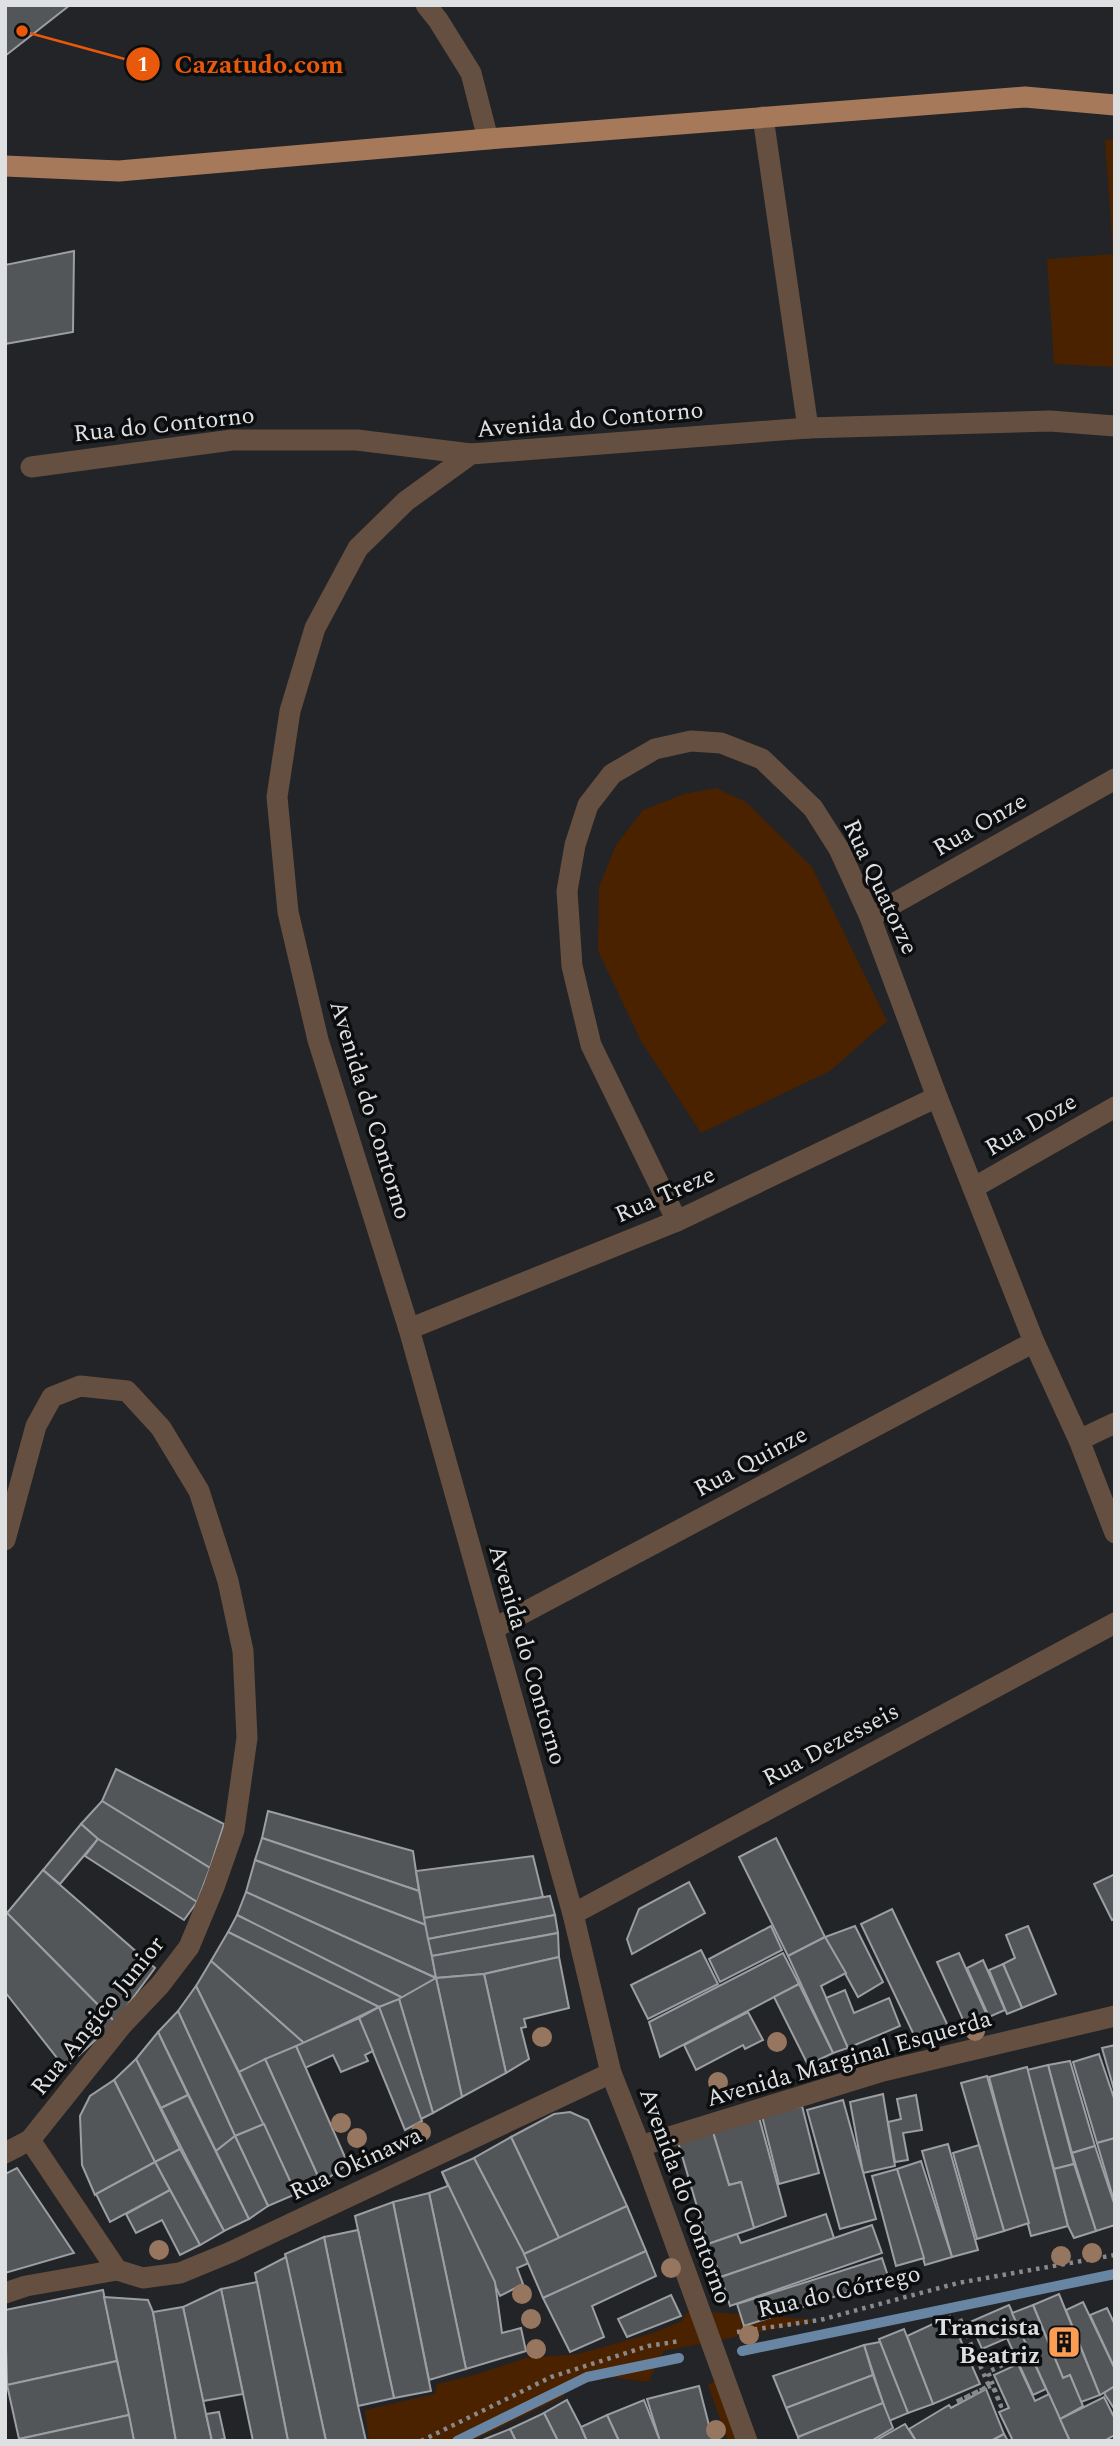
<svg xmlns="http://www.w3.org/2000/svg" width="1120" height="2446" viewBox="0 0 1120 2446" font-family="Spectral,serif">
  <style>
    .green { fill: #4a2200 }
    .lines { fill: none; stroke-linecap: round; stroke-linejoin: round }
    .stream { stroke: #6886a4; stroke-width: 10 }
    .building { fill: #535659; stroke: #9b9ea2; stroke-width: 2 }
    .path { stroke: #888a8d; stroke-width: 4.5; stroke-dasharray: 3.5 5; stroke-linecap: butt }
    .minor { stroke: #654f40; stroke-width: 21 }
    .major { stroke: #a5795a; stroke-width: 21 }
    .tree { fill: #977660 }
    .labels { text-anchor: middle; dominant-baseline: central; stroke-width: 7; stroke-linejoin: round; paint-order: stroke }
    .street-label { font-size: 24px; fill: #dee0e2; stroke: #0c0d0e }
    .poi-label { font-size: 24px; font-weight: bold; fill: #dee0e2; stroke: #0c0d0e; text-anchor: end }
    .leader { fill: none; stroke: #e8590c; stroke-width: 2.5 }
    .callout-dot { fill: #e8590c; stroke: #0c0d0e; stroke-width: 2.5 }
    .mark-label { font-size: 21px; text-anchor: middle; font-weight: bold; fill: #fff }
    .callout-label { font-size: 26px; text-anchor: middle; font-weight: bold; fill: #e8590c; stroke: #0c0d0e; stroke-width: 7; stroke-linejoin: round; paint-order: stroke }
  </style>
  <rect width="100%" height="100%" fill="#222427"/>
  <g class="green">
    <polygon points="1115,139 1115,367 1054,364 1047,259 1113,254 1105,140"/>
    <polygon points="716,788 746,802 812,867 887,1021 830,1071 701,1133 641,1041 598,951 599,887 616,845 643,810 684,794"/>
    <polygon points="695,2311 820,2320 664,2351 648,2382 589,2374 572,2379 563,2397 472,2441 369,2441 365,2410 435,2394 437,2384 474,2375 526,2358 578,2354 653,2333 682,2321 686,2313"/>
    <polygon points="713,2382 721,2383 736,2441 728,2441 708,2385"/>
  </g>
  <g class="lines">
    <g class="stream">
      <polyline points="742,2351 1115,2274"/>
      <polyline points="457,2441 587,2377 679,2358"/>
    </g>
  </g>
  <g class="building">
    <polygon points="5,5 70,5 5,56"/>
    <polygon points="74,251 73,332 5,344 5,265"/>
    <polygon points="116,1769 224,1824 210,1868 102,1801"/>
    <polygon points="102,1801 210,1868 197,1902 98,1839 81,1824"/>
    <polygon points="268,1811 413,1851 419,1891 262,1838"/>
    <polygon points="81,1824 98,1839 60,1884 43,1870"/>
    <polygon points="262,1838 419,1891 426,1925 255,1860"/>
    <polygon points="776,1838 825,1937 788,1956 739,1857"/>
    <polygon points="98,1839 197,1902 184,1920 85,1856"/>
    <polygon points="533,1856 543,1897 424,1918 416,1871"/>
    <polygon points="255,1860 426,1925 436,1978 246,1892"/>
    <polygon points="43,1870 155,1968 115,2022 7,1913"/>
    <polygon points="1115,1874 1115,1918 1112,1920 1094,1884"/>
    <polygon points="689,1882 705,1913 632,1954 627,1939 639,1909"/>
    <polygon points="246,1892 436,1978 403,1998 237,1915"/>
    <polygon points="550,1896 555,1915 428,1939 424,1918"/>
    <polygon points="892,1909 949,2028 914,2035 861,1924"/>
    <polygon points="7,1913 115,2022 65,2068 5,1992 5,1915"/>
    <polygon points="237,1915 403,1998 379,2007 228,1932"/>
    <polygon points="555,1915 558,1933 432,1956 428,1939"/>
    <polygon points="771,1926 782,1950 720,1982 709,1959"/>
    <polygon points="855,1926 883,1982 858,1997 825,1937"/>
    <polygon points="1028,1926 1056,1994 1022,2008 1003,1964 1015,1958 1006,1935"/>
    <polygon points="228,1932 379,2007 304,2043 211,1961"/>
    <polygon points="558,1933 559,1957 484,1974 436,1978 432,1956"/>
    <polygon points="825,1937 846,1973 821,1986 848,2048 833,2053 788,1956"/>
    <polygon points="701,1950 718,1984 648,2019 631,1985"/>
    <polygon points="783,1953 799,1984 660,2057 649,2022"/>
    <polygon points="959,1953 986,2013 964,2022 937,1962"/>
    <polygon points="559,1957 569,2008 524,2019 526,2027 521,2028 529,2059 506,2073 484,1974"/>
    <polygon points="983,1960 1005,2010 989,2017 967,1968"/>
    <polygon points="211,1961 304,2043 239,2072 196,1986"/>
    <polygon points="1003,1964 1022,2008 1007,2014 989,1970"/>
    <polygon points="484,1974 506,2073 462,2097 436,1978"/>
    <polygon points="436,1978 462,2097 433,2113 399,1999"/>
    <polygon points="799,1984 833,2053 808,2065 774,1997"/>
    <polygon points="196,1986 264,2124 235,2136 178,2011"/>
    <polygon points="845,1990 854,2013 889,1998 900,2026 848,2048 826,1998"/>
    <polygon points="399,1999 433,2113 421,2119 379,2007"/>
    <polygon points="379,2007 422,2121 405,2130 359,2018"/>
    <polygon points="178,2011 235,2136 216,2151 158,2032"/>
    <polygon points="748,2012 763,2040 745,2049 743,2045 696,2070 684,2045"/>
    <polygon points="359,2018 373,2051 365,2055 368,2061 341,2072 333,2055 305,2068 296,2046"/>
    <polygon points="158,2032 188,2095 161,2108 136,2059"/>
    <polygon points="1115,2045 1115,2093 1102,2048"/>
    <polygon points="296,2046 348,2164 321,2183 265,2059"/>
    <polygon points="1099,2054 1115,2101 1115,2138 1097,2143 1073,2062"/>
    <polygon points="136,2059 180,2149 155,2162 114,2080"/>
    <polygon points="265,2059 321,2183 296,2194 239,2072"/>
    <polygon points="1070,2061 1095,2146 1072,2153 1048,2065"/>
    <polygon points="1048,2065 1074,2164 1054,2169 1027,2070"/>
    <polygon points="1027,2067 1068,2226 1031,2236 989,2077"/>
    <polygon points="987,2076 1029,2223 1004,2231 961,2083"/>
    <polygon points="114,2080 155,2162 95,2195 82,2165 80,2116 90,2096"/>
    <polygon points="883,2094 895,2166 863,2173 850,2102"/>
    <polygon points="188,2095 249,2219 224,2231 161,2108"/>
    <polygon points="916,2095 922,2130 903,2133 908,2160 895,2162 888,2122 901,2119 897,2099"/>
    <polygon points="843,2100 876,2219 840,2229 807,2110"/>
    <polygon points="802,2106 819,2173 779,2184 762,2116"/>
    <polygon points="570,2112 588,2120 627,2206 559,2238 511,2137 554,2114"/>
    <polygon points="759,2117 786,2216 754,2228 741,2182 729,2185 712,2129"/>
    <polygon points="264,2124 296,2194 268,2206 235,2136"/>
    <polygon points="712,2129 729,2185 741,2182 754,2228 708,2244 678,2142"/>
    <polygon points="235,2136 268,2206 249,2219 216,2151"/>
    <polygon points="511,2137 559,2238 524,2254 474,2158"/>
    <polygon points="1115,2138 1115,2204 1097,2143"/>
    <polygon points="948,2144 978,2250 952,2257 922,2151"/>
    <polygon points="979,2145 1004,2231 977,2239 953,2153"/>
    <polygon points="1095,2146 1115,2206 1115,2225 1096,2231 1072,2153"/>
    <polygon points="180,2149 224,2231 200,2245 155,2162"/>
    <polygon points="474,2158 529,2263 517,2268 523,2284 500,2296 442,2172"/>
    <polygon points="921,2161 952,2257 925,2265 897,2169"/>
    <polygon points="155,2162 170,2190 110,2222 96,2194"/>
    <polygon points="1074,2164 1096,2231 1074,2238 1068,2226 1054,2169"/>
    <polygon points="17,2168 74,2253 5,2273 5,2174"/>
    <polygon points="897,2169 924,2258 896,2266 872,2176"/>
    <polygon points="442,2172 495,2282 502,2333 521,2328 526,2351 466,2369 429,2193 448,2186"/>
    <polygon points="170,2190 200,2245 180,2255 162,2220 136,2233 126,2214"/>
    <polygon points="429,2193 466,2369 429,2380 393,2202"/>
    <polygon points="393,2202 431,2391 394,2398 355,2216"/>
    <polygon points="627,2206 646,2251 543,2298 524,2254"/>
    <polygon points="826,2214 834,2238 721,2277 708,2244 737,2234 741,2243"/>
    <polygon points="872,2225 882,2253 730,2306 721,2277"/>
    <polygon points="358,2230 394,2398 358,2406 324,2237"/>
    <polygon points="324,2237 358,2406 366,2441 326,2441 285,2254"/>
    <polygon points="646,2251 656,2276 592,2306 604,2337 570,2352 543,2298"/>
    <polygon points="286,2257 326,2441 288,2441 255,2273"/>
    <polygon points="882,2258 889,2279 744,2326 737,2304"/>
    <polygon points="257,2282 288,2441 253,2441 221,2289"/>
    <polygon points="221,2289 243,2394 203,2401 183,2307"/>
    <polygon points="103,2290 117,2361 7,2385 5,2310"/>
    <polygon points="1059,2294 1100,2395 1081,2402 1070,2375 1063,2378 1033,2305"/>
    <polygon points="671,2295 681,2316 627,2337 618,2319"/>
    <polygon points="104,2297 148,2300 153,2312 176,2441 134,2441"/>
    <polygon points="1083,2302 1115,2369 1115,2386 1100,2395 1066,2310"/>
    <polygon points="1009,2305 1046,2389 1033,2395 1007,2338 982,2349 970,2322"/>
    <polygon points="1033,2305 1063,2378 1070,2375 1083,2406 1060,2419 1012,2313"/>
    <polygon points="183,2307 206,2414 212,2441 176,2441 153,2312"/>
    <polygon points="1107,2308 1115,2325 1115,2369 1090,2315"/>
    <polygon points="950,2316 980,2384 933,2404 907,2336"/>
    <polygon points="904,2329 933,2404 908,2413 879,2339"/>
    <polygon points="880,2342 908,2413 889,2421 864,2345"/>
    <polygon points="864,2345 873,2375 786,2408 773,2376"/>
    <polygon points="117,2361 129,2415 19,2439 7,2385"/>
    <polygon points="1018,2364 1035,2401 1049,2394 1070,2441 1013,2441 999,2412 1009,2408 994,2375"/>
    <polygon points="873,2375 883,2403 798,2437 786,2408"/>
    <polygon points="699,2386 713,2441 660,2441 647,2399"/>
    <polygon points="1115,2386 1115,2410 1104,2393"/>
    <polygon points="986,2389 1004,2434 991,2441 916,2441 909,2429 949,2405 951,2408"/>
    <polygon points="1104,2397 1115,2419 1115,2435 1104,2441 1070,2441 1060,2419"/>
    <polygon points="567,2400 581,2427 587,2441 558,2441 544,2413"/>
    <polygon points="644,2400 660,2441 619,2441 607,2415"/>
    <polygon points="883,2403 893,2428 871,2441 799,2441 798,2437"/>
    <polygon points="219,2412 225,2439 212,2441 206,2414"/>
    <polygon points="544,2413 558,2441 516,2441 510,2429"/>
    <polygon points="129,2415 134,2441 19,2441 19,2439"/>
    <polygon points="607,2415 619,2441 587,2441 581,2427"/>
    <polygon points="905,2424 916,2441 875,2441"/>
    <polygon points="510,2429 516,2441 480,2441"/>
    <polygon points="1004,2434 1008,2441 991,2441"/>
  </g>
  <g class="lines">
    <g class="path">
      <polyline points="960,2319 989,2386 956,2402 992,2385 1001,2406 988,2372 1009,2362"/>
      <polyline points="737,2332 820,2320 958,2283 1115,2255"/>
      <polyline points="421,2441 551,2377 648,2346 680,2341"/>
    </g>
    <g class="minor">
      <polyline points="426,5 438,20 471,73 488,139"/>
      <polyline points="763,117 808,428"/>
      <polyline points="31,467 232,440 357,440 471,454"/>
      <polyline points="870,917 1115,779"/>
      <polyline points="973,1188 1115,1107"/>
      <polyline points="677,1221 591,1045 572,966 567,891 575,845 588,805 612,774 655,749 691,741 721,743 762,759 813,808 839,849 870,917 937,1097 1034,1342 1079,1440 1115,1533"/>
      <polyline points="409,1329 677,1221 937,1097"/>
      <polyline points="1079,1440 1115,1423"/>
      <polyline points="5,1540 36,1426 52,1397 80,1386 127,1391 161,1428 199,1491 228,1581 243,1651 247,1738 234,1830 214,1887 189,1947 160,1985 122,2025 30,2140 5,2153"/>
      <polyline points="493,1629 1034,1342"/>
      <polyline points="573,1914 1115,1623"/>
      <polyline points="30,2140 117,2270"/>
      <polyline points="640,2146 883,2071 1115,2016"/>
      <polyline points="5,2293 26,2286 117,2270 143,2278 180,2273 231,2252 611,2073"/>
      <polyline points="747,2441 640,2146 611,2073 573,1914 409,1329 318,1040 288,912 277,797 290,711 315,628 358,548 406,501 471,454 808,428 1050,421 1115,426"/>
    </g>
    <polyline class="major" points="5,166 119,171 488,139 1025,97 1115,105"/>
  </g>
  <g class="tree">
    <circle cx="975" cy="2031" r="10"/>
    <circle cx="542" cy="2037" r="10"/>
    <circle cx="777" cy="2042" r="10"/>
    <circle cx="718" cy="2082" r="10"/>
    <circle cx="341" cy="2123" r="10"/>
    <circle cx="421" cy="2132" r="10"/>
    <circle cx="357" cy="2138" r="10"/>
    <circle cx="159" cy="2250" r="10"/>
    <circle cx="1092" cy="2253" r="10"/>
    <circle cx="1061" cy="2256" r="10"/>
    <circle cx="671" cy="2268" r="10"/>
    <circle cx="522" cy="2294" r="10"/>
    <circle cx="531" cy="2319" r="10"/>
    <circle cx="749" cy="2335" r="10"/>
    <circle cx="536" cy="2349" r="10"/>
    <circle cx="716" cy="2430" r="10"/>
  </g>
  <defs>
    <symbol id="building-square" viewBox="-11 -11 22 22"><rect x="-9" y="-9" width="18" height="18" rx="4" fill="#fc9d53" stroke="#0c0d0e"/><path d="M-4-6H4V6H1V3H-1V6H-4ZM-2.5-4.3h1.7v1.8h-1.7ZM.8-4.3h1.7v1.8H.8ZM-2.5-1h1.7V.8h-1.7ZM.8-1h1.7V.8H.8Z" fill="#111"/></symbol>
  </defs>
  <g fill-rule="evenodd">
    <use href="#building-square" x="1045" y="2323" width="38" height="38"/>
  </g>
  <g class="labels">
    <g class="street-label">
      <text transform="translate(590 420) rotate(-5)">Avenida do Contorno</text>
      <text transform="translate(164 425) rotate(-6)">Rua do Contorno</text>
      <text transform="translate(980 825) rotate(-30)">Rua Onze</text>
      <text transform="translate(880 887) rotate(65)">Rua Quatorze</text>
      <text transform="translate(370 1110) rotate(73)">Avenida do Contorno</text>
      <text transform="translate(1031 1125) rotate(-30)">Rua Doze</text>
      <text transform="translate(665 1195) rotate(-24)">Rua Treze</text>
      <text transform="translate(751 1462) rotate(-28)">Rua Quinze</text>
      <text transform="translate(527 1655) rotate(74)">Avenida do Contorno</text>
      <text transform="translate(831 1745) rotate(-28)">Rua Dezesseis</text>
      <text transform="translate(98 2016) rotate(-51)">Rua Angico Junior</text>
      <text transform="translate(849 2059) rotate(-16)">Avenida Marginal Esquerda</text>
      <text transform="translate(356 2164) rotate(-25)">Rua Okinawa</text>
      <text transform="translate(685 2196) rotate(70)">Avenida do Contorno</text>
      <text transform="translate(839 2292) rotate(-13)">Rua do Córrego</text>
    </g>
    <g class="poi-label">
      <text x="1040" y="2328">Trancista<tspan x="1040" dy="28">Beatriz</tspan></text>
    </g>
  </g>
  <path class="leader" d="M22 31L143 64"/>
  <g class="callout-dot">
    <circle cx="22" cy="31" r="7"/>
    <circle cx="143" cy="64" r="18"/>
  </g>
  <g class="mark-label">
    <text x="143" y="71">1</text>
  </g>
  <g class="callout-label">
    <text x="259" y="73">Cazatudo.com</text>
  </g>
  <rect width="1120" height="2446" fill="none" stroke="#dee0e2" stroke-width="14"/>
</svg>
